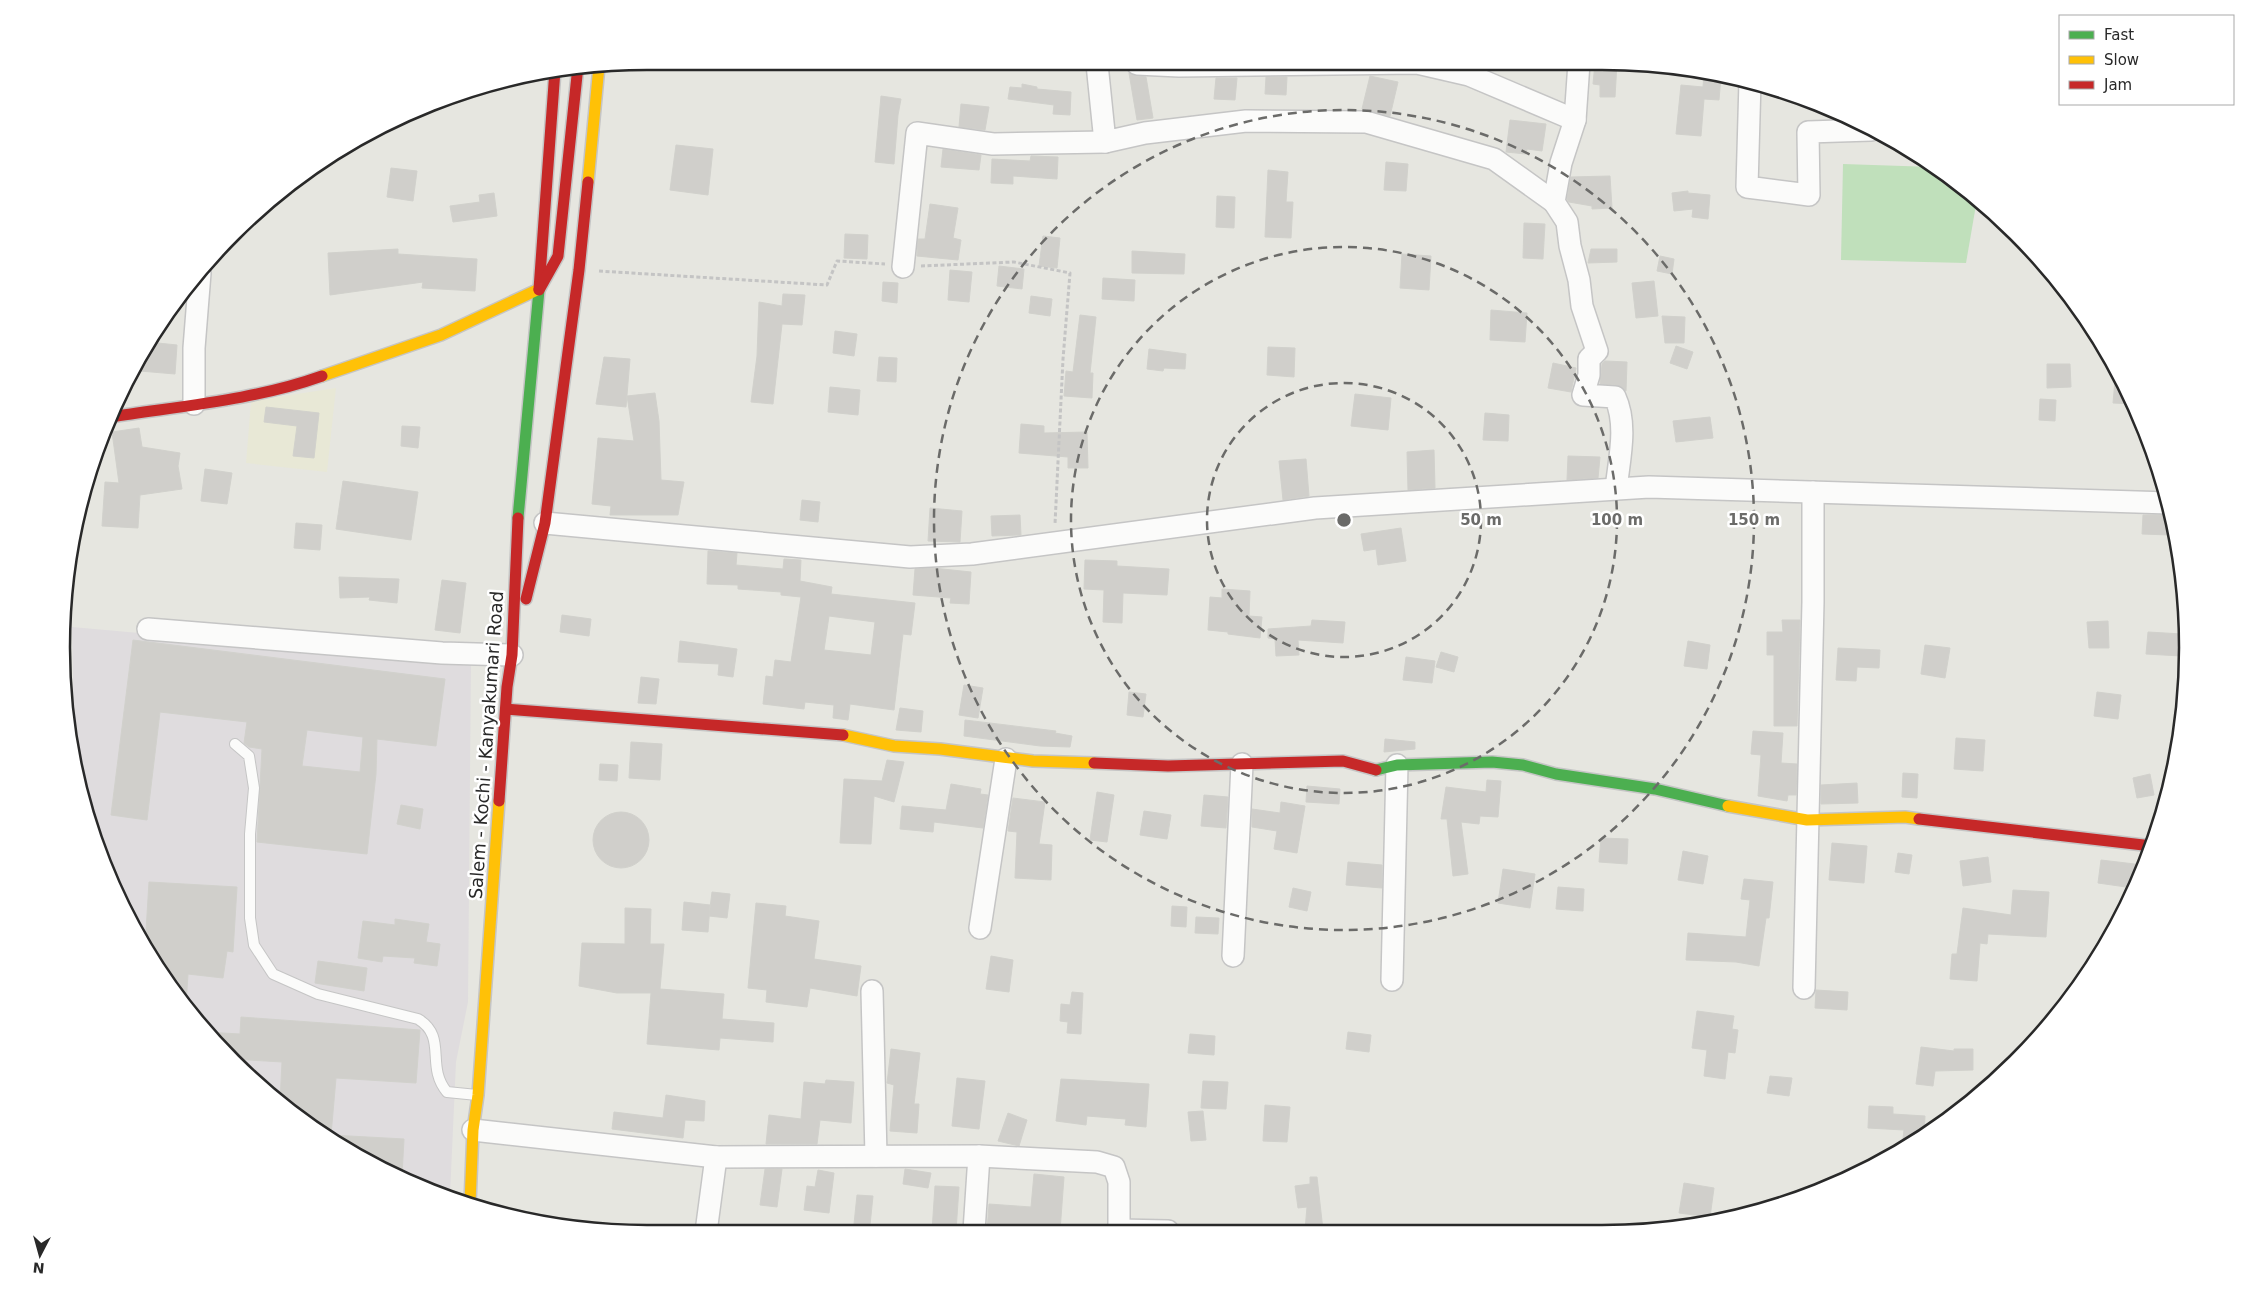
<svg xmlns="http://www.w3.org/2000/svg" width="2249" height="1295" viewBox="0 0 2249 1295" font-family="'DejaVu Sans',sans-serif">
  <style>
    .industrial { fill: #dfdcde }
    .education { fill: #e8e8d6 }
    .green { fill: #c0e0bb }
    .building { fill: #d0cfcb; stroke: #d1d1cc; fill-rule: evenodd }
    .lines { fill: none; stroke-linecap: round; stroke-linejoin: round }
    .lane-casing { stroke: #c5c5c5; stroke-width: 12 }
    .street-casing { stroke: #c5c5c5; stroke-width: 24 }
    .fast-casing { stroke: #c5c5c5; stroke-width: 14 }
    .slow-casing { stroke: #c5c5c5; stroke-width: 14 }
    .jam-casing { stroke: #c5c5c5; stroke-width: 14 }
    .path { stroke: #c4c4c4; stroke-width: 3; stroke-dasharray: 4 2.5; stroke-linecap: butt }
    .lane { stroke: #fbfbfa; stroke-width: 10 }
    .street { stroke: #fbfbfa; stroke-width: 21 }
    .fast { stroke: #4caf50; stroke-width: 11 }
    .slow { stroke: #ffc107; stroke-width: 11 }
    .jam { stroke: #c62828; stroke-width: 11 }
    .ring { fill: none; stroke: #6b6b69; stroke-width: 2.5; stroke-dasharray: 9 6 }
    .labels { text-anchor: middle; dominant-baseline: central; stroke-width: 5; stroke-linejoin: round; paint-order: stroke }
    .street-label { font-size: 18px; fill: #292929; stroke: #fff }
    .rim { fill: none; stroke: #292929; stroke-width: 2.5 }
    .centre { fill: #6b6b69; stroke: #fff; stroke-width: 2.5 }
    .ring-label { font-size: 15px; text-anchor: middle; font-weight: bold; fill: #6b6b69; stroke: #fff; stroke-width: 5; stroke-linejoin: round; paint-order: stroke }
  </style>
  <rect width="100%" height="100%" fill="#e6e6e0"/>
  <polygon class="industrial" points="72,627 471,663 468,1002 456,1062 450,1195 354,1155 261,1088 207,1034 140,941 106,872 75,770"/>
  <polygon class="education" points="336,388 327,472 246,463 251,401"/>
  <polygon class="green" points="1843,164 1933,167 1977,199 1966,263 1841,260"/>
  <g class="building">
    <polygon points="1595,63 1617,63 1615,97 1600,97 1600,85 1593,84"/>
    <polygon points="1129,73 1136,76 1146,77 1153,118 1137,120"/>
    <polygon points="1704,74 1721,76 1719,100 1704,99 1701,136 1676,134 1681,85 1703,87"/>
    <polygon points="1370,76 1398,82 1390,116 1362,109"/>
    <polygon points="1266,77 1287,77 1286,95 1265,94"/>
    <polygon points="1216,78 1237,78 1235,100 1214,99"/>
    <polygon points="1022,84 1037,87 1037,89 1071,92 1070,115 1053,114 1054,105 1008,99 1010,87 1022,88"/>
    <polygon points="881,96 901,99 898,115 894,164 875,162"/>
    <polygon points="961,104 989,107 985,130 959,127"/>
    <polygon points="1510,120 1546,124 1542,151 1527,149 1526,154 1506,152"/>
    <polygon points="676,145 713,149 708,195 670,190"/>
    <polygon points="943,149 981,155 979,170 941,167"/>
    <polygon points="1031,156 1058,157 1057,179 1013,176 1013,184 991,183 992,159 1030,161"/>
    <polygon points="1386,162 1408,164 1406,191 1384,190"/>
    <polygon points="391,168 417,171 413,201 387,197"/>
    <polygon points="1268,170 1288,172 1286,202 1293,202 1291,238 1265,237"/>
    <polygon points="1610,176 1612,208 1592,209 1592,206 1569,202 1567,199 1571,177"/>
    <polygon points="1688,191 1688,193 1710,195 1708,219 1692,217 1693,209 1674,211 1672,193"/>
    <polygon points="494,193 497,216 453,222 450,206 480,202 479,195"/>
    <polygon points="1217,196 1235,197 1234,228 1216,227"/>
    <polygon points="930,204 958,208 953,238 961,240 958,260 917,256 918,239 925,239"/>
    <polygon points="1524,223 1545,224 1543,259 1523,258"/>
    <polygon points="845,234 868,235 867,259 844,258"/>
    <polygon points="1043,236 1060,238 1057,268 1039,266"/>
    <polygon points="398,249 398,254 477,259 475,291 422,288 423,282 330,295 328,253"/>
    <polygon points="1591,249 1617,249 1617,262 1588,263"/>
    <polygon points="1132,251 1185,254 1184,274 1132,273"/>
    <polygon points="1402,254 1431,256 1429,290 1400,288"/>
    <polygon points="1660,256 1674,259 1672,274 1657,271"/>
    <polygon points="999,266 1024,269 1022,289 997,286"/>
    <polygon points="950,270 972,272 969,302 948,300"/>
    <polygon points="1103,278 1135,280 1134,301 1102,299"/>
    <polygon points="1654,281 1658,316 1636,318 1632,283"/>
    <polygon points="883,282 898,283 897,303 882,301"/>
    <polygon points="783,294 805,295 802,325 782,324 773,404 751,402 757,356 759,302 782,306"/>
    <polygon points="1031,296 1052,299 1050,316 1029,313"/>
    <polygon points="1491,310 1527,313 1525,342 1490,340"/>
    <polygon points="1080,315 1096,317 1090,373 1093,373 1092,398 1064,396 1066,371 1073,372"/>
    <polygon points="1662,316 1685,317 1684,343 1665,343"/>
    <polygon points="835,331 857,334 854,356 833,353"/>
    <polygon points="148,342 177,345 175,374 140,371 141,355"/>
    <polygon points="1676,346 1693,352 1687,369 1670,363"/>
    <polygon points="1268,347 1295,348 1294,377 1267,375"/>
    <polygon points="1149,349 1186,354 1185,369 1164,368 1163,371 1147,369"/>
    <polygon points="604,357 630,359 626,407 596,404"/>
    <polygon points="879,357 897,358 896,382 877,381"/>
    <polygon points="1605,361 1627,362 1626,391 1616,385 1600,384 1602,364"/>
    <polygon points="1553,363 1576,368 1571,392 1548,388"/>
    <polygon points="2047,364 2070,364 2071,387 2047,388"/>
    <polygon points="2116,369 2127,388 2133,404 2113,403"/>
    <polygon points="830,387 860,390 858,415 828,412"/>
    <polygon points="655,393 659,421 661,480 684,482 678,515 610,515 611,506 592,504 598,438 634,441 627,396"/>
    <polygon points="1355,394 1391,398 1388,430 1351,426"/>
    <polygon points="2040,399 2056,400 2055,421 2039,420"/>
    <polygon points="266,407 319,413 314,458 293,456 297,426 264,422"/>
    <polygon points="1485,413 1509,415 1508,441 1483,440"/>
    <polygon points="1710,417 1713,438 1676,442 1673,421"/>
    <polygon points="1021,424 1044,426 1044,433 1087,432 1088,468 1068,468 1068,457 1019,453"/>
    <polygon points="402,426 420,427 418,448 401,446"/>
    <polygon points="139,428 142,447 180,453 178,466 182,489 140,495 138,528 102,526 105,482 119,483 112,432"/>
    <polygon points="1434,450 1435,488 1408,490 1407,452"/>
    <polygon points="1568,456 1600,457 1598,478 1567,480"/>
    <polygon points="1306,459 1309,496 1283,500 1279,461"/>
    <polygon points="205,469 232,473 227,504 201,501"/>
    <polygon points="343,481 418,492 411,540 336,529"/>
    <polygon points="802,500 820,502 818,522 800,520"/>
    <polygon points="930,508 962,511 960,542 928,541"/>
    <polygon points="1020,515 1021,535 992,536 991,516"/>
    <polygon points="2143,515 2171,515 2170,535 2142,534"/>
    <polygon points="296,523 322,525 320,550 294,548"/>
    <polygon points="1401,528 1406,561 1378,565 1376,549 1364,551 1361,534"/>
    <path d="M708,551L737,553L736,565L783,569L784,559L801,560L800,581L832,587L831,594L915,603L911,635L903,634L894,710L850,704L848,720L833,718L834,705L805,702L804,709L763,704L766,676L773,677L775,660L791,662L801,597L781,595V592L738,589V585L707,584ZM829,616L875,622L871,655L824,650Z"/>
    <polygon points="1085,560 1117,561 1117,566 1169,569 1167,595 1123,593 1122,623 1103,622 1104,590 1084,589"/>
    <polygon points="933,568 971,572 969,604 950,603 951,598 913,595 915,569"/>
    <polygon points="339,577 399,579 397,603 369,600 370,597 340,598"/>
    <polygon points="442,580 466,583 460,633 435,630"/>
    <polygon points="1222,589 1250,591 1249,616 1262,617 1260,638 1228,634 1228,632 1208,630 1210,597 1222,598"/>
    <polygon points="562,615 591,619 589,636 560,632"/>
    <polygon points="1312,620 1345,622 1343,643 1298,640 1299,655 1276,656 1275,639 1268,638 1268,629 1311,626"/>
    <polygon points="1782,620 1800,620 1797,726 1774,726 1774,655 1767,655 1767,632 1783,632"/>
    <polygon points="2108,621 2109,648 2089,648 2087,622"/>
    <polygon points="2148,632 2182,634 2181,656 2146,654"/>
    <path d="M133,640L445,679L436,746L377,739L376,774L367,854L257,842L262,749L249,747L244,743L247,722L160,712L147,820L111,815ZM307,730L363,737L360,772L302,766Z"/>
    <polygon points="680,641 737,649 733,677 718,675 719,664 678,662"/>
    <polygon points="1688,641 1710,645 1707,669 1684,666"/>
    <polygon points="1925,645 1950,648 1945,678 1921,674"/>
    <polygon points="1838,648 1880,650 1879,668 1857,667 1856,681 1836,680"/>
    <polygon points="1441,652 1458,657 1454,672 1436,667"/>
    <polygon points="1406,657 1435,661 1432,683 1403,680"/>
    <polygon points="641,677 659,679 656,704 638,703"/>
    <polygon points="964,685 983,688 978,718 959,715"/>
    <polygon points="1129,692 1146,694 1143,717 1127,715"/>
    <polygon points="2097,692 2121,695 2118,719 2094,716"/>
    <polygon points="900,708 923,711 921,732 896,730"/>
    <polygon points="965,720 1056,731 1055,733 1072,736 1070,747 1040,746 964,736"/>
    <polygon points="1753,731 1783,733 1781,763 1797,764 1796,795 1788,795 1787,801 1758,796 1761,755 1751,754"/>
    <polygon points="1956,738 1985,740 1983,771 1954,769"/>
    <polygon points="1385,739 1415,742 1415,749 1384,752"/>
    <polygon points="631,742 662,744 660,780 629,778"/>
    <polygon points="887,760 904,762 894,802 874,796 871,844 840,843 844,779 882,781"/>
    <polygon points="600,764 618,765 617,781 599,780"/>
    <polygon points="1903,773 1918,774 1917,798 1902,797"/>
    <polygon points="2150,774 2154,795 2137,798 2133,778"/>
    <polygon points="1487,780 1501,781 1498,817 1480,816 1479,824 1461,822 1468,874 1453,876 1447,819 1441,819 1446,787 1486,792"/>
    <polygon points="1857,783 1858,803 1821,804 1821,785"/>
    <polygon points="951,784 981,789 980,794 988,795 983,828 934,822 933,832 900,829 902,806 946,810"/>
    <polygon points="1307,786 1340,789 1339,804 1306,802"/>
    <polygon points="1097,792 1114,795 1107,842 1090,840"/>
    <polygon points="1204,795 1228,797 1226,828 1201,826"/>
    <polygon points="1013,798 1045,802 1039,844 1052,845 1051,880 1015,878 1017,832 1008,831"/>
    <polygon points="1281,802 1305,806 1297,853 1274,849 1277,831 1252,827 1252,809 1280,813"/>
    <polygon points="401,805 423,809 420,829 397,824"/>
    <polygon points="1144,811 1171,815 1167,839 1140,835"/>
    <circle cx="621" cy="840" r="28"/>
    <polygon points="1601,838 1628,839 1627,864 1599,862"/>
    <polygon points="1832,843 1867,846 1864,883 1829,880"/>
    <polygon points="1683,851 1708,856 1703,884 1678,880"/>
    <polygon points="1898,853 1912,855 1909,874 1895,872"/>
    <polygon points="1988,857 1991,882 1963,886 1960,861"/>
    <polygon points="2101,860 2143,865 2133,888 2098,883"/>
    <polygon points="1348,862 1382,865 1382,888 1346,885"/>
    <polygon points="1503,869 1535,874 1530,908 1498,903"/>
    <polygon points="1744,879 1773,882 1769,918 1766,918 1759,966 1736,962 1686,960 1688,933 1746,937 1750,900 1741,899"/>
    <polygon points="149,882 237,887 233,952 227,951 223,978 188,974 186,1005 145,948"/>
    <polygon points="1558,887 1584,889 1583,911 1556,909"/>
    <polygon points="1293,888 1311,892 1307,911 1289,907"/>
    <polygon points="2013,890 2049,892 2046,937 1988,934 1987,944 1980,943 1977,981 1950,979 1952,954 1957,954 1963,908 2011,915"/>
    <polygon points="712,892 730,894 727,918 709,916"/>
    <polygon points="684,902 710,905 708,932 682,930"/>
    <polygon points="756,903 786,906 785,916 819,921 814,959 861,966 857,996 810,988 807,1007 766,1002 767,990 748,988"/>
    <polygon points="1172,906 1187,907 1186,927 1171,926"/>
    <polygon points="625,908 651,909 650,944 664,944 660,989 724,994 722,1019 774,1023 773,1042 720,1038 719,1050 647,1044 651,993 617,993 579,986 582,943 625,944"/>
    <polygon points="1196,917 1219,918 1218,934 1195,933"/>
    <polygon points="395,919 429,924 426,942 440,944 437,966 414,963 415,958 383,956 382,962 358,958 363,921 395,925"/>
    <polygon points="991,956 1013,960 1009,992 986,989"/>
    <polygon points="318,961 367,968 364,991 315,983"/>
    <polygon points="1816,990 1848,992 1847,1010 1815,1008"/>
    <polygon points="1072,992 1083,993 1081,1034 1067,1033 1068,1022 1060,1021 1061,1004 1070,1005"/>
    <polygon points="1697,1011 1734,1016 1732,1029 1738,1030 1735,1053 1728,1052 1725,1079 1704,1076 1707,1050 1692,1048"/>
    <polygon points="241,1017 420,1030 416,1083 336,1078 331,1135 404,1139 402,1175 354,1155 280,1102 282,1062 232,1059 205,1032 240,1034"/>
    <polygon points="1348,1032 1371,1035 1369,1052 1346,1049"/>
    <polygon points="1190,1034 1215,1036 1214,1055 1188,1053"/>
    <polygon points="1921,1047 1954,1051 1954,1049 1973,1049 1973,1070 1935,1071 1933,1086 1916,1084"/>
    <polygon points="891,1049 920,1053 914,1104 919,1104 917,1133 890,1131 894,1085 887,1083"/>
    <polygon points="1770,1076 1792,1078 1789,1096 1767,1093"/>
    <polygon points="957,1078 985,1081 979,1129 952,1126"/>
    <polygon points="1061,1079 1149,1084 1146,1127 1125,1125 1126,1119 1087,1116 1086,1125 1056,1121"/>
    <polygon points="826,1080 854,1082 851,1123 820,1120 817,1144 766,1144 769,1115 801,1119 804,1082 825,1084"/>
    <polygon points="1203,1081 1228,1082 1226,1109 1201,1108"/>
    <polygon points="666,1095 705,1101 704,1121 685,1120 683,1138 612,1129 614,1112 663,1118"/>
    <polygon points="1265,1105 1290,1107 1287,1142 1263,1141"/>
    <polygon points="1869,1106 1893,1107 1893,1114 1925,1116 1924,1137 1902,1147 1904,1130 1868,1128"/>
    <polygon points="1203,1111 1206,1140 1191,1141 1188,1112"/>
    <polygon points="1008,1113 1027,1120 1019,1146 998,1141"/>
    <polygon points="765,1169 782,1169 777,1207 760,1205"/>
    <polygon points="905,1169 931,1173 928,1188 903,1184"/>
    <polygon points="818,1170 834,1173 829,1213 804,1210 807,1186 815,1187"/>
    <polygon points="1034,1174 1064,1177 1060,1231 987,1231 989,1204 1031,1207"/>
    <polygon points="1310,1177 1317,1177 1323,1230 1305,1230 1307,1207 1298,1208 1295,1186 1310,1184"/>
    <polygon points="1684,1183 1714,1188 1710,1217 1679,1213"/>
    <polygon points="935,1186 959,1187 956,1231 932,1231"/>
    <polygon points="857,1195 873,1196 870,1225 854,1224"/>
  </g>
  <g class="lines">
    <defs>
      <path id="lane" d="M235,744L249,756L254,788L250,834V918L254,945L273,974L318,994L418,1019C448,1037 425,1066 447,1092L477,1095"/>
      <g id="street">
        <path d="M1579,63L1575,120L1561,163L1554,202L1567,222L1570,246L1579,280L1582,306L1597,351L1589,359V375L1583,395L1615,397C1628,425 1619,460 1616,489"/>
        <polyline points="1097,64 1105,142 1145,133 1246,121 1366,122 1494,159 1554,202"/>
        <polyline points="1137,64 1179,66 1417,63 1469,75 1575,120"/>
        <polyline points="1750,81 1747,187 1809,195 1808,132 1871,130"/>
        <polyline points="903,267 917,133 993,144 1105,142"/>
        <polyline points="194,404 194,348 200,273"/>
        <polyline points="545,523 910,557 972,554 1315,508 1649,487 2169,503"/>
        <polyline points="148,629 442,653 512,655"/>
        <polyline points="980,928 1006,759"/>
        <polyline points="1233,956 1242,764"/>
        <polyline points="1392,980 1397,765"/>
        <polyline points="1804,988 1813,602 1813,492"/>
        <polyline points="872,991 876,1156"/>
        <polyline points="473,1130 716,1157 979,1156 974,1231"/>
        <polyline points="979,1156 1097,1162 1114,1167 1119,1182 1119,1231"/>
        <polyline points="1119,1230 1168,1231"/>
        <polyline points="706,1232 716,1157"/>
      </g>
      <g id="fast">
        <polyline points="518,518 539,290"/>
        <polyline points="1376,770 1397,765 1492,762 1523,765 1556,774 1655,789 1728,806"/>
      </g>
      <g id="slow">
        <polyline points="588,182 599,66"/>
        <polyline points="322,376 441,335 539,289"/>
        <polyline points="843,735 894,746 940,749 1033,761 1094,763"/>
        <polyline points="1728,806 1807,820 1905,817 1919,819"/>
        <polyline points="470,1203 473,1130 478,1095 499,801"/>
      </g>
      <g id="jam">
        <polyline points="539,289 555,70"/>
        <polyline points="539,290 558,256 578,66"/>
        <path d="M111,417C181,406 255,400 322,376"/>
        <polyline points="526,599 545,523 579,270 588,182"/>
        <polyline points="506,709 843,735"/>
        <polyline points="1094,763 1168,766 1343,761 1376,770"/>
        <polyline points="499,801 507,687 512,655 518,518"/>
        <polyline points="1919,819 2152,846"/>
      </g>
    </defs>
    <use href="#lane" class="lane-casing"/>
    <use href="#street" class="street-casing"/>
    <use href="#fast" class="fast-casing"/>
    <use href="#slow" class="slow-casing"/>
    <use href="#jam" class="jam-casing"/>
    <g class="path">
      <polyline points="921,266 1014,262 1070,273 1063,359 1055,524"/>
      <polyline points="599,271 827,285 837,261 885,264"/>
    </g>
    <use href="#lane" class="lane"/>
    <use href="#street" class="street"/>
    <use href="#fast" class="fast"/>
    <use href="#slow" class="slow"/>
    <use href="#jam" class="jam"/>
  </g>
  <g class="ring">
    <circle cx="1344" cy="520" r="137"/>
    <circle cx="1344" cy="520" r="273"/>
    <circle cx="1344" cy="520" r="410"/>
  </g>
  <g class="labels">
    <g class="street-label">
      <text transform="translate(486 745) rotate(-86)">Salem - Kochi - Kanyakumari Road</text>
    </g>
  </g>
  <path d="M0 0H2249V1295H0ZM647 70H1602A577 577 0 0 1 2179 647V648A577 577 0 0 1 1602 1225H647A577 577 0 0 1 70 648V647A577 577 0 0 1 647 70Z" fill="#fff" fill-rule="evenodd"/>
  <path class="rim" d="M647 70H1602A577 577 0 0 1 2179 647V648A577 577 0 0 1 1602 1225H647A577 577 0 0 1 70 648V647A577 577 0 0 1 647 70Z"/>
  <circle cx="1344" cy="520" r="8" class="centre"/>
  <g class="ring-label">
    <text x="1481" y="525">50 m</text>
    <text x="1617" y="525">100 m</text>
    <text x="1754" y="525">150 m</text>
  </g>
  <rect x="2059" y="15" width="175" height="90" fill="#ffffff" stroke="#a9a9a9"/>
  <rect x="2069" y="31" width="25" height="8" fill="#4caf50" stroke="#a9a9a9"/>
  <text x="2104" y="40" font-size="15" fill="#292929">Fast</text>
  <rect x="2069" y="56" width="25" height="8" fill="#ffc107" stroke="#a9a9a9"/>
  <text x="2104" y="65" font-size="15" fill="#292929">Slow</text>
  <rect x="2069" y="81" width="25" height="8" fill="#c62828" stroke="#a9a9a9"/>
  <text x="2104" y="90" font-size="15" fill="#292929">Jam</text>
  <g transform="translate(40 1255) rotate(186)" stroke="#ffffff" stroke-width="4" paint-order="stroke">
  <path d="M0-4L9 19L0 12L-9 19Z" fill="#292929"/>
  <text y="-8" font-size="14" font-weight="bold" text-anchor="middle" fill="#292929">N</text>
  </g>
</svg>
